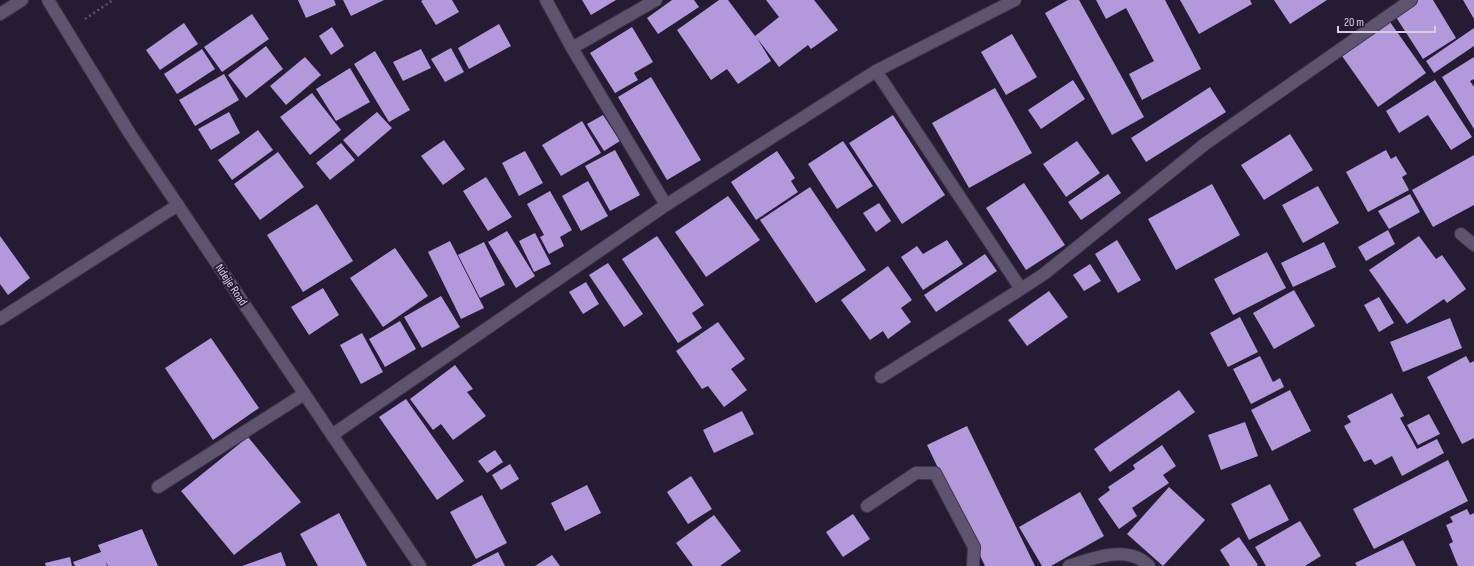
<svg xmlns="http://www.w3.org/2000/svg" width="1474" height="566" viewBox="0 0 1474 566" font-family="'Sofia Sans Condensed',sans-serif">
  <style>
    .building { fill: #b399dc }
    .lines { fill: none; stroke-linecap: round; stroke-linejoin: round }
    .service-casing { stroke: #3e364a; stroke-width: 14 }
    .minor-casing { stroke: #3e364a; stroke-width: 14 }
    .tertiary-casing { stroke: #3e364a; stroke-width: 14 }
    .path { stroke: #5d556a; stroke-width: 2.5; stroke-dasharray: 2 3; stroke-linecap: butt }
    .service { stroke: #5e5470; stroke-width: 12 }
    .minor { stroke: #5e5470; stroke-width: 12 }
    .tertiary { stroke: #5e5470; stroke-width: 12 }
    .labels { text-anchor: middle; dominant-baseline: central; stroke-width: 4; stroke-linejoin: round; paint-order: stroke }
    .street-label { font-size: 12px; fill: #d6d1e1; stroke: #251b33 }
  </style>
  <rect width="100%" height="100%" fill="#251b33"/>
  <g class="building">
    <polygon points="298,0 334,0 336,5 306,18"/>
    <polygon points="343,0 384,0 351,16"/>
    <polygon points="423,0 452,0 459,12 436,25 421,1"/>
    <polygon points="582,0 616,0 591,15"/>
    <polygon points="672,0 694,0 699,7 658,34 647,18"/>
    <polygon points="719,0 728,0 755,36 779,17 766,0 814,0 838,30 811,49 808,45 779,67 757,38 771,61 738,84 727,69 711,80 677,30"/>
    <polygon points="1068,0 1079,0 1144,117 1112,135 1045,13"/>
    <polygon points="1096,0 1165,0 1201,69 1142,100 1129,74 1154,61 1126,8 1106,19"/>
    <polygon points="1180,0 1250,0 1252,4 1199,34"/>
    <polygon points="1274,0 1327,0 1290,24"/>
    <polygon points="1415,0 1433,0 1456,38 1423,59 1394,14"/>
    <polygon points="1463,0 1474,0 1474,19"/>
    <polygon points="252,14 269,39 222,72 204,47"/>
    <polygon points="1390,22 1426,73 1378,107 1342,56"/>
    <polygon points="184,23 198,44 160,70 146,50"/>
    <polygon points="499,24 511,46 469,69 458,48"/>
    <polygon points="332,27 344,46 331,55 319,36"/>
    <polygon points="632,27 653,62 634,73 638,80 615,93 590,53"/>
    <polygon points="1474,28 1474,46 1434,73 1426,61"/>
    <polygon points="1012,34 1037,77 1006,95 981,52"/>
    <polygon points="266,46 283,69 246,98 228,75"/>
    <polygon points="451,48 464,72 445,82 431,59"/>
    <polygon points="202,49 215,69 177,94 164,74"/>
    <polygon points="421,49 431,68 403,81 393,62"/>
    <polygon points="375,51 410,110 389,122 354,64"/>
    <polygon points="305,57 321,75 286,105 270,86"/>
    <polygon points="1474,57 1474,79 1470,81 1474,87 1474,129 1442,77"/>
    <polygon points="350,68 370,102 336,121 316,89"/>
    <polygon points="224,74 239,100 195,126 179,100"/>
    <polygon points="651,77 701,160 667,180 618,97"/>
    <polygon points="1073,80 1085,99 1041,129 1028,110"/>
    <polygon points="1435,80 1472,137 1451,150 1428,115 1399,133 1386,111"/>
    <polygon points="1210,87 1226,112 1146,162 1131,138"/>
    <polygon points="995,88 1032,153 969,188 932,123"/>
    <polygon points="312,93 341,130 310,155 280,117"/>
    <polygon points="229,112 240,133 211,150 198,129"/>
    <polygon points="377,112 392,128 358,157 343,140"/>
    <polygon points="603,115 620,141 604,151 587,124"/>
    <polygon points="893,115 945,195 902,224 849,143"/>
    <polygon points="582,121 601,153 561,176 542,145"/>
    <polygon points="258,130 273,150 232,180 218,160"/>
    <polygon points="1290,134 1313,170 1264,200 1241,165"/>
    <polygon points="444,140 465,169 443,185 421,156"/>
    <polygon points="843,141 873,186 837,209 808,164"/>
    <polygon points="1077,141 1100,173 1066,197 1043,164"/>
    <polygon points="341,143 355,160 330,180 316,163"/>
    <polygon points="615,150 640,195 610,211 585,166"/>
    <polygon points="1386,150 1391,159 1396,156 1407,174 1402,177 1409,190 1368,212 1346,172"/>
    <polygon points="525,151 543,183 519,196 502,163"/>
    <polygon points="777,151 795,178 791,181 798,192 756,220 731,182"/>
    <polygon points="278,152 304,187 260,220 234,184"/>
    <polygon points="1474,155 1474,205 1433,227 1412,190"/>
    <polygon points="1108,174 1121,193 1081,220 1068,202"/>
    <polygon points="486,177 512,217 488,231 463,191"/>
    <polygon points="588,181 608,216 581,231 562,196"/>
    <polygon points="1024,183 1065,245 1026,270 986,208"/>
    <polygon points="1212,184 1240,235 1176,270 1148,219"/>
    <polygon points="1318,186 1339,223 1303,243 1282,205"/>
    <polygon points="810,187 866,270 816,303 760,220"/>
    <polygon points="550,191 572,230 560,237 564,246 549,254 540,237 544,235 527,204"/>
    <polygon points="1410,194 1420,212 1389,229 1378,211"/>
    <polygon points="728,196 760,240 706,277 675,232"/>
    <polygon points="879,203 891,221 876,232 863,213"/>
    <polygon points="317,204 353,261 303,292 267,235"/>
    <polygon points="1388,230 1395,244 1366,261 1358,247"/>
    <polygon points="507,231 535,276 516,288 488,242"/>
    <polygon points="535,233 551,264 534,272 519,241"/>
    <polygon points="0,236 30,278 8,295 0,284"/>
    <polygon points="657,236 704,305 692,313 702,328 678,343 622,259"/>
    <polygon points="1419,236 1436,259 1442,255 1466,289 1447,303 1444,299 1407,324 1369,270"/>
    <polygon points="947,240 963,264 923,290 901,257 917,246 923,254"/>
    <polygon points="1117,240 1141,280 1118,293 1095,254"/>
    <polygon points="450,241 484,308 461,319 428,252"/>
    <polygon points="484,242 505,285 480,298 458,255"/>
    <polygon points="1324,242 1336,267 1293,287 1281,263"/>
    <polygon points="395,248 428,296 383,327 350,278"/>
    <polygon points="1267,252 1286,288 1233,315 1214,279"/>
    <polygon points="985,254 997,271 936,312 924,295"/>
    <polygon points="608,263 643,314 624,327 589,275"/>
    <polygon points="1090,264 1101,281 1084,291 1073,275"/>
    <polygon points="888,266 912,300 901,308 911,322 888,339 883,331 870,340 841,300"/>
    <polygon points="586,282 599,304 583,314 569,292"/>
    <polygon points="323,288 339,315 309,335 291,307"/>
    <polygon points="1294,290 1315,326 1274,349 1253,313"/>
    <polygon points="1049,291 1068,317 1027,346 1008,320"/>
    <polygon points="441,296 460,327 422,348 404,317"/>
    <polygon points="1379,297 1394,323 1379,332 1364,305"/>
    <polygon points="1240,317 1258,352 1228,367 1210,333"/>
    <polygon points="1450,318 1462,348 1403,372 1390,342"/>
    <polygon points="400,321 416,349 385,367 369,339"/>
    <polygon points="718,322 745,359 731,369 747,390 724,407 708,386 702,389 676,351"/>
    <polygon points="362,333 383,372 361,384 340,345"/>
    <polygon points="211,338 259,408 213,440 165,368"/>
    <polygon points="1260,356 1273,382 1280,378 1284,387 1251,404 1233,369"/>
    <polygon points="1466,356 1470,363 1474,361 1474,438 1462,444 1427,377"/>
    <polygon points="455,365 473,389 467,392 486,416 453,440 441,424 433,430 410,399"/>
    <polygon points="1179,390 1195,412 1110,472 1094,449"/>
    <polygon points="1290,390 1311,431 1272,451 1251,410"/>
    <polygon points="1392,393 1404,416 1400,418 1417,449 1437,439 1444,453 1402,476 1392,456 1375,465 1371,459 1364,462 1344,426 1351,422 1347,416"/>
    <polygon points="406,399 464,481 437,500 379,417"/>
    <polygon points="742,411 754,434 714,453 703,430"/>
    <polygon points="1429,414 1440,434 1418,445 1407,425"/>
    <polygon points="1245,422 1258,456 1221,470 1208,435"/>
    <polygon points="967,426 1035,566 985,566 927,445"/>
    <polygon points="248,437 301,502 234,555 181,491"/>
    <polygon points="1162,445 1176,466 1163,475 1169,483 1132,508 1137,516 1119,529 1098,499 1110,490 1108,487 1135,469 1133,465"/>
    <polygon points="495,450 503,462 487,473 478,461"/>
    <polygon points="1448,460 1468,501 1374,549 1353,509"/>
    <polygon points="510,464 519,479 501,490 492,475"/>
    <polygon points="691,476 712,509 688,524 667,492"/>
    <polygon points="1270,484 1289,520 1249,540 1231,504"/>
    <polygon points="587,485 601,513 565,531 551,503"/>
    <polygon points="1169,487 1205,520 1163,566 1127,534"/>
    <polygon points="1080,492 1104,536 1051,566 1042,566 1019,527"/>
    <polygon points="482,495 507,543 476,559 450,512"/>
    <polygon points="1467,509 1470,515 1474,513 1474,566 1458,566 1449,544 1453,542 1446,525 1453,522 1450,517"/>
    <polygon points="339,513 367,566 318,566 300,534"/>
    <polygon points="853,514 870,539 843,557 826,532"/>
    <polygon points="714,515 741,551 720,566 693,566 676,543"/>
    <polygon points="1300,521 1321,556 1305,566 1266,566 1255,547"/>
    <polygon points="142,529 158,566 108,566 106,562 107,566 75,566 73,562 101,552 98,545"/>
    <polygon points="1239,537 1258,565 1256,566 1230,566 1220,550"/>
    <polygon points="1403,540 1416,566 1357,566 1355,563"/>
    <polygon points="281,552 286,566 242,566"/>
    <polygon points="498,552 505,566 471,566"/>
    <polygon points="552,555 560,566 535,566"/>
    <polygon points="70,557 72,566 46,566 45,563"/>
  </g>
  <g class="lines">
    <defs>
      <g id="service">
        <polyline points="158,487 304,394"/>
        <polyline points="867,506 916,473 935,473 974,547 973,566"/>
      </g>
      <g id="minor">
        <polyline points="546,0 572,48"/>
        <polyline points="656,0 572,48 666,205"/>
        <polyline points="0,14 22,0"/>
        <polyline points="876,71 1021,289 1044,274 1205,144 1411,0"/>
        <polyline points="1461,234 1474,245"/>
        <polyline points="0,319 178,205"/>
        <polyline points="881,377 1021,289"/>
        <polyline points="332,435 666,205 876,71 1015,0"/>
        <path d="M1069,566C1093,558 1129,544 1149,566"/>
      </g>
      <polyline id="tertiary" points="48,0 130,134 420,566"/>
    </defs>
    <use href="#service" class="service-casing"/>
    <use href="#minor" class="minor-casing"/>
    <use href="#tertiary" class="tertiary-casing"/>
    <polyline class="path" points="85,19 113,0"/>
    <use href="#service" class="service"/>
    <use href="#minor" class="minor"/>
    <use href="#tertiary" class="tertiary"/>
  </g>
  <g class="labels">
    <g class="street-label">
      <text transform="translate(231 285) rotate(56)">Ndejje Road</text>
    </g>
  </g>
  <path d="M1338 26v6h97v-6" fill="none" stroke="#d6d1e1" stroke-width="2"/>
  <text x="1344" y="26" font-size="12" fill="#d6d1e1" stroke="#251b33" stroke-width="3" paint-order="stroke">20 m</text>
</svg>
